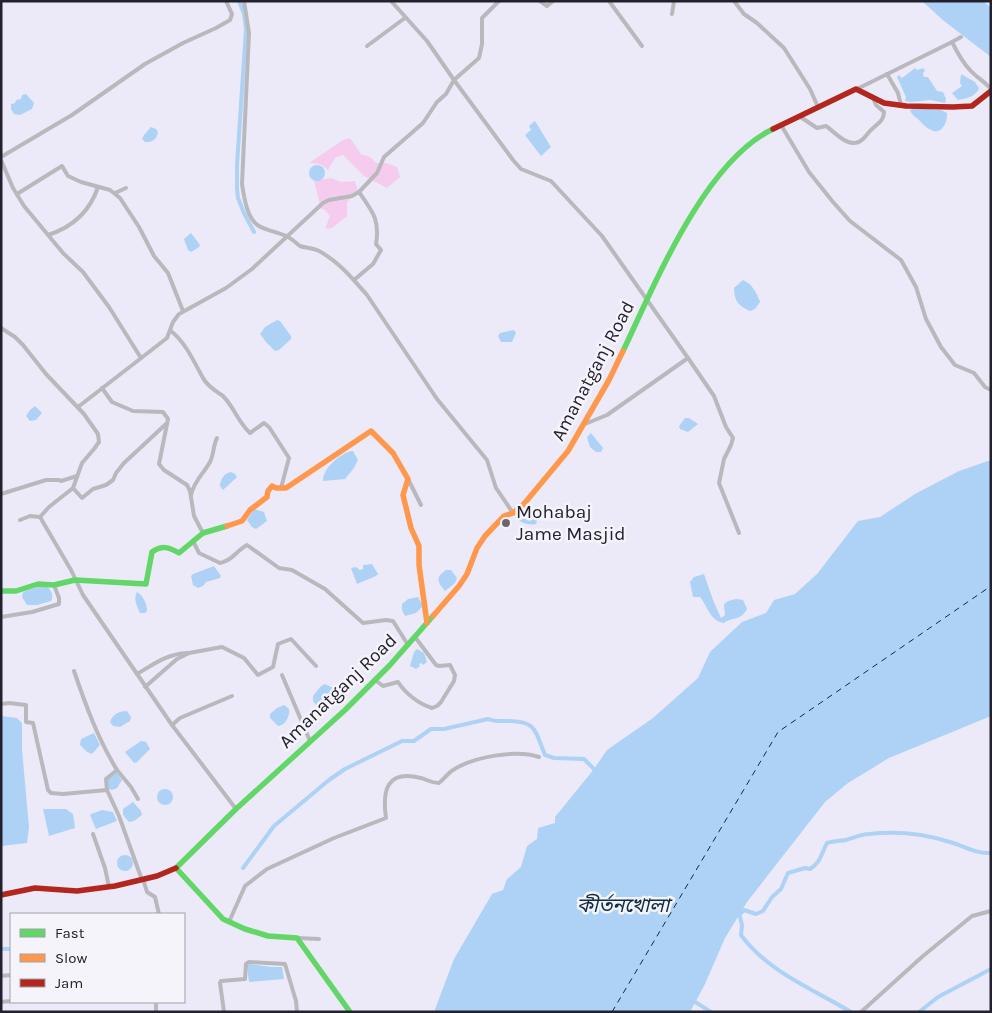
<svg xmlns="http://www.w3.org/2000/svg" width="992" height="1013" viewBox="0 0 992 1013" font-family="Karla,'Noto Sans Bengali',sans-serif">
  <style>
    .green { fill: #f5ccee }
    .water { fill: #add2f5 }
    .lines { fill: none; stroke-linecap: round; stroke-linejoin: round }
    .canal { stroke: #add2f5; stroke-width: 4 }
    .ferry { stroke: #0f2d43; stroke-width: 1; stroke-dasharray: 6 5; stroke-linecap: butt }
    .street { stroke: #b9b8bd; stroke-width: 4 }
    .fast { stroke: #63d668; stroke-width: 5.5 }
    .slow { stroke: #ff974d; stroke-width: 5.5 }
    .jam { stroke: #b3261e; stroke-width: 5.5 }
    .poi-dot { fill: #696774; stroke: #f4f4fa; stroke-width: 2 }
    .labels { text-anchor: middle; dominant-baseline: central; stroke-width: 5; stroke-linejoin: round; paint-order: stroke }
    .street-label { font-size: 19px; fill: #23212d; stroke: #f4f4fa }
    .poi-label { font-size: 19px; fill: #23212d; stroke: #f4f4fa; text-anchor: start }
    .water-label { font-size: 20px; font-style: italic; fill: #0f2d43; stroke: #f4f4fa }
  </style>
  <rect width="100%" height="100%" fill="#eceaf8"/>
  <g class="green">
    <polygon points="350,138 361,154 370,157 376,163 386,163 397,167 400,177 387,188 364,176 343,155 335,158 328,170 320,164 309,163 343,140"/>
    <polygon points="331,178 341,182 355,181 358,191 347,202 347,216 332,228 325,229 330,216 324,209 321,209 314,181"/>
  </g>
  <g class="water">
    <polygon points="922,1 983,1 991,8 991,57 944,21"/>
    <polygon points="915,68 917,70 923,68 925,70 923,74 924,77 928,77 937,91 943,92 946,99 945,103 930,100 911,102 905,101 906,97 897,77 899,75 902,78"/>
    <path d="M961,74L975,82L979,88C977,96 966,99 958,100L952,93L962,86L960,83Z"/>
    <polygon points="26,94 34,103 32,109 20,115 14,114 11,109 11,104 15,103 16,100 21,99 22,95"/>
    <path d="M915,108L941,110L947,113C948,121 942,136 931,130C926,128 922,123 918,119C914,116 912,115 910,110Z"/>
    <polygon points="535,121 551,147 541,156 525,135 531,130 529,126"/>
    <path d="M151,127L156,129L158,132C157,139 152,143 145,142L142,139L144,135Z"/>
    <circle cx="317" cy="173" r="8"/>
    <polygon points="191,233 200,245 199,247 191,252 188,250 184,239"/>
    <path d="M743,280C752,284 757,293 760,302L755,309L750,311C738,306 734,300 734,288Z"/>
    <polygon points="277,320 280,321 291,336 291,339 279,350 275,351 266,342 260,334 265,327"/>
    <polygon points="514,330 516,333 512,342 501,342 498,336 500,333"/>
    <polygon points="35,406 42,413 36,420 30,421 26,416 30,410"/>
    <polygon points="685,418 689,418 698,424 688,432 680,429 679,426"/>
    <polygon points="591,433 603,448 601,452 596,452 590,447 587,437"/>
    <path d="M353,451L358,460L354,468L345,479L323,481C322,469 341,452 353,451Z"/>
    <polygon points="991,460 991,716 889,758 848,783 825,802 747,902 725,938 705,984 690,1012 434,1012 454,959 492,894 503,890 507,879 521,867 527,846 537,839 538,828 555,823 555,817 594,769 607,750 653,718 698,678 710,652 742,622 766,613 774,600 795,594 817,574 858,521 880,517 915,494 959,471"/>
    <path d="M231,472L235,474L237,477L223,490L220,486C220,480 224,473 231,472Z"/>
    <path d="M530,507L535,510C538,515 538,519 536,524C529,526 519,522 515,517L517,514L520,515Z"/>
    <polygon points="254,509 264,512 267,521 256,529 252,527 247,520"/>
    <polygon points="372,564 378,574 376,576 357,584 351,568 356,567 360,570 363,569 363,565"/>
    <polygon points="214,566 221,576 220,578 206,582 203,586 198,588 193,585 191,576 193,574"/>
    <path d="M446,570H451L457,578L455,583L445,591C437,581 435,578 446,570Z"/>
    <path d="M704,574L713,600L721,618L725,615L724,604C728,600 737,598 743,600L747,609C740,622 733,616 724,623C710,621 708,607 700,597H693L690,582L694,577Z"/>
    <path d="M41,586L48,587C51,591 54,596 51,601L37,605H27L22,597L23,592Z"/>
    <path d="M137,592C143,595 147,604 147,611L145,613H140C137,607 133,598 137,592Z"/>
    <polygon points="418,597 422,604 422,607 416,613 405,616 402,610 402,604 408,599"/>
    <polygon points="417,649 424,653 427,662 423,665 421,663 419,664 420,666 416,669 410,666 414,652"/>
    <polygon points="325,684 335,689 337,700 334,701 328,700 318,707 313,701 313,696 321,686"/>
    <path d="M284,705L289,709C290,716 286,725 278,726L270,718V714L277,708Z"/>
    <path d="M127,711L131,717L130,721L120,727L113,726L110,722C112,714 120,711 127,711Z"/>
    <polygon points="1,716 17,718 22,723 22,750 29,827 27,843 1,846"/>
    <polygon points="94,733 100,745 92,754 87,752 80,745 81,739"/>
    <polygon points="141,741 146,742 150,749 137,762 134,763 125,752"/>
    <polygon points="116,772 122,780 117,788 112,790 109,789 107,780"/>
    <circle cx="165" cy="797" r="8"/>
    <polygon points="133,802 141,811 142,815 134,821 129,822 123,815 123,809"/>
    <polygon points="43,809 66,809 73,814 75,828 49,836"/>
    <polygon points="102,810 113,812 117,821 96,829 90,815 91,814"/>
    <circle cx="125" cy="863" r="8"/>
    <polygon points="249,964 272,967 282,967 284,979 249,982 247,966"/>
  </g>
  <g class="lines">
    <g class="canal">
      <polyline points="239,1 244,14 246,29 237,165 237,189 238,198 244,213 254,232"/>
      <path d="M243,868L274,826L329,780L345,769L402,741H414L431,729H444L488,719C495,722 501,721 508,721C537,721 535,731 545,755L554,758L584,759L594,769"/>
      <path d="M739,913L742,925L741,935C768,972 813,989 851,1012"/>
      <path d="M740,914L744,910L756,914L763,911L772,897L781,889L788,873L805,868L810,869C821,862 821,854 827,843C833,841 840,841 846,840C854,838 861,834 869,834C895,831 925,834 950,842C964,846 976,854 991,853"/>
      <polyline points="1,949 11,949"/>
      <polyline points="692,1000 711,1012"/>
      <polyline points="919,1012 938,997 991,969"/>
    </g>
    <polyline class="ferry" points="612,1012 778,732 991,586"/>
    <g class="street">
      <path d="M244,1L249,33L242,184C244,197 247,219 259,226C267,231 279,232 288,237C292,239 296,243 300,246C306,248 313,248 319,251C338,261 353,279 367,295L437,399L487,460L496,488L513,513"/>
      <polyline points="499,1 482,18 482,44 479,58 454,80 513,160 521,169 551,181 602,236 688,358 607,415 585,424"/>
      <polyline points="540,1 547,6 553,1"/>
      <polyline points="609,1 642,46"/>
      <polyline points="734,1 744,14 757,23 784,48 810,89 818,107"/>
      <polyline points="672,14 674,1"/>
      <polyline points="952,42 961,37"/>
      <polyline points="367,46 405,18"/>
      <polyline points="887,74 898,93 901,105"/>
      <path d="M857,89L952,42C957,52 962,62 970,70C976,77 984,81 991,89"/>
      <path d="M799,116L817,128L826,126C836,133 850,151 863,139C866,136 868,133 871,130C877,124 884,121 884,112L876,105L873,98"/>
      <polyline points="781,125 809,172 833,202 850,221 901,260 916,287 926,319 941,347 955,365 974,373 985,387 991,390"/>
      <polyline points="1,157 72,115 145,64 183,43 216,28 230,20 232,14 226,1"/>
      <polyline points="1,160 13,188 24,206 63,253 83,272 109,307 141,358"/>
      <polyline points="115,193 126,188"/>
      <polyline points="17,194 62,166 68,176 81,182 110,190 120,198 139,227 154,256 168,273 183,311"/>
      <path d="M48,235C73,227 90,211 98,187"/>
      <path d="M354,280L373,264L381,250L376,244C380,220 373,212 359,192"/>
      <polyline points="1,328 15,337 23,345 46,374 84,414 98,434 99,442 94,449 82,463 73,488 49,507 40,517 30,516 20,520"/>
      <path d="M171,331C186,343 194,362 203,378C207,386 216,391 223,396C234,407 238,422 250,433L264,423L269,427L289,458L281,488"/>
      <polyline points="688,358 714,396 726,427 733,438 731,445 724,459 719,483 739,533"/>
      <polyline points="102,388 112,402 133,411 163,412 168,419 159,464 164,470 187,485 190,491 194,516 203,533"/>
      <polyline points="78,407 167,338 173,322 179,314 226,288 252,269 323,203 329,200 352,196 359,192 377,173 384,157 423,123 437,102 446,94 454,80 427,41 391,1"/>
      <polyline points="408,479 421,505"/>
      <polyline points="73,488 82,498 93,489 106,485 113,480 116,473 124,463 166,424"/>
      <polyline points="1,494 46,480 59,480 61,481 77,476"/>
      <path d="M191,495C194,481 204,473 210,462C214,454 213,446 217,438"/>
      <polyline points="40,517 71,570 83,595 172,725 236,809"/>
      <path d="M193,541L199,553L220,563C232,561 236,551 247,545L279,568L292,570L325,589L363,623L386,620L393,621L408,645"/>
      <polyline points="1,617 32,612 59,604 59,598 54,585"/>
      <path d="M74,671C86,706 98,739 117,770"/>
      <path d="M137,674C154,664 167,654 187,653"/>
      <polyline points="282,675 310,741"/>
      <path d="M375,680L383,686L398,682C406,694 419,704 432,708L437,706L441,702L454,681L455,675L450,665L439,666L436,665L415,637"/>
      <polyline points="145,687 177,659 189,653 222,647 244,658 258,675 273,667 278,644 291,639 316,666"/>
      <polyline points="1,704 9,703 26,705 26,722 33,723 48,790 51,793 63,794 107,790 119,816 142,880"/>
      <polyline points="172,725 180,718 232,696"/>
      <polyline points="107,790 106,779 117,770 131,787 138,799"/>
      <polyline points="93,834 105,868 109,887"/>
      <polyline points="143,879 147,892 155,897 159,914"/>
      <path d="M229,922L245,886L267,869L334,838L386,818C382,790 387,769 421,778C428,780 431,783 439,783C444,779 448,773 453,770C473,757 516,749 539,757"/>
      <polyline points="297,938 319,939"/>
      <polyline points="1,976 11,975"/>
      <polyline points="1,1002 11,1001"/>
      <polyline points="156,1005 156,1012"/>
      <polyline points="224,1012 220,983 221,981 245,979 246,964 249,962 285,964 296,1001 297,1012"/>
      <polyline points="861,1012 923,956 972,916 991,911"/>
    </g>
    <g class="fast">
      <path d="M623,351C655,284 704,162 773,129"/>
      <path d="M1,591H16L38,584L54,585L75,580L146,584L152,552C162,545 169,547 179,553L203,533L227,526"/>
      <polyline points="176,868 223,919 245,929 268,936 297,938 350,1012"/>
      <polyline points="176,868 236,809 345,710 390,665 433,616"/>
    </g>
    <g class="slow">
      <polyline points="227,526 242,521 250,510 267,497 268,491 272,486 276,488 286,488 371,431 393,453 408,479 403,495 411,528 419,546 419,565 427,623"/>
      <polyline points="433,616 459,586 467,574 477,548 485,536 504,516 513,513 523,505 568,451 609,380 623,351"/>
    </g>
    <g class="jam">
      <polyline points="773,129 856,89 884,103 906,106 953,107 972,106 991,91"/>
      <polyline points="1,895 35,888 77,891 115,886 157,876 176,868"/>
    </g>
  </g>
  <circle class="poi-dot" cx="506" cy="523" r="5"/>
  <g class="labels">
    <g class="street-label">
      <text transform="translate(593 371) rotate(-62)">Amanatganj Road</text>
      <text transform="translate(338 691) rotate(-44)">Amanatganj Road</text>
    </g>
    <g class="poi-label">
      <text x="516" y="512">Mohabaj<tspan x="516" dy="22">Jame Masjid</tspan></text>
    </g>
    <g class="water-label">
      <text x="623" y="905">কীর্তনখোলা</text>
    </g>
  </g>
  <rect width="992" height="1013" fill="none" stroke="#23212d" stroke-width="5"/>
  <rect x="10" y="913" width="175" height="90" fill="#f4f4fa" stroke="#a0a0a8"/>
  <rect x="20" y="929" width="25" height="8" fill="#63d668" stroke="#a0a0a8"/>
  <text x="55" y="938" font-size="15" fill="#23212d">Fast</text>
  <rect x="20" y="954" width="25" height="8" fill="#ff974d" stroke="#a0a0a8"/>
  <text x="55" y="963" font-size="15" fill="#23212d">Slow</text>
  <rect x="20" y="979" width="25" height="8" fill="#b3261e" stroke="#a0a0a8"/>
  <text x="55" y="988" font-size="15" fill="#23212d">Jam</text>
</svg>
